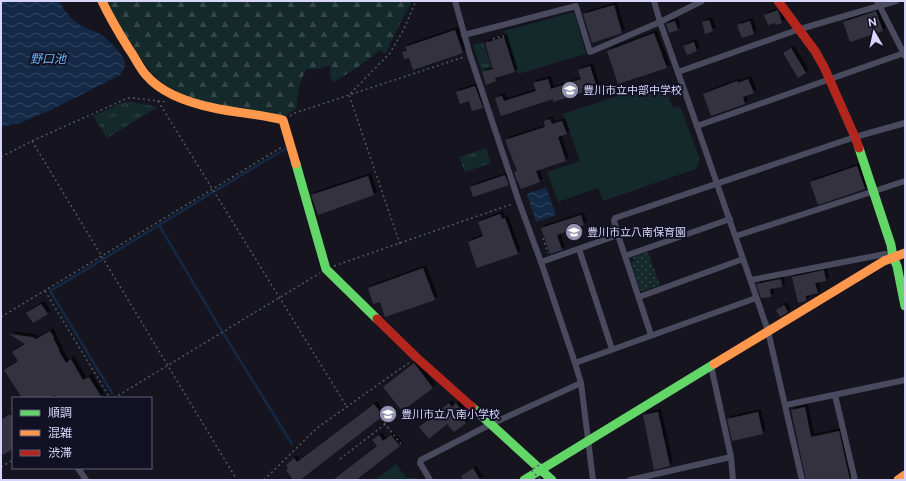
<svg xmlns="http://www.w3.org/2000/svg" width="906" height="481" viewBox="0 0 906 481" font-family="'Public Sans','Noto Sans JP',sans-serif">
  <style>
    .grass { fill: url(#grass-tufts) }
    .forest { fill: url(#forest-firs) }
    .park { fill: url(#park-dots) }
    .pitch { fill: #142929 }
    .water { fill: url(#water-waves) }
    .lines { fill: none; stroke-linecap: round; stroke-linejoin: round }
    .stream { stroke: #142945; stroke-width: 2.5 }
    .building { fill: #343241; filter: url(#shadow) }
    .path { stroke: #4c5a66; stroke-width: 1.5; stroke-dasharray: 2 3; stroke-linecap: butt }
    .street { stroke: #4a4a5f; stroke-width: 6 }
    .fast { stroke: #63d668; stroke-width: 9 }
    .slow { stroke: #ff974d; stroke-width: 9 }
    .jam { stroke: #b3261e; stroke-width: 9 }
    .path-bridge { stroke: #4c5a66; stroke-width: 1.5; stroke-dasharray: 2 3; stroke-linecap: butt }
    .labels { text-anchor: middle; dominant-baseline: central; stroke-width: 4; stroke-linejoin: round; paint-order: stroke }
    .poi-label { font-size: 11px; fill: #d8d6fb; stroke: #121023; text-anchor: start }
    .water-label { font-size: 12px; font-style: italic; fill: #6dbcf2; stroke: #121023 }
  </style>
  <defs>
    <pattern id="grass-tufts" width="24" height="20" patternUnits="userSpaceOnUse"><rect width="24" height="20" fill="#142929"/><path d="M3 7l-1-3M5 7V3M7 7l1-3M15 17l-1-3M17 17v-4M19 17l1-3" fill="none" stroke="#354749"/></pattern>
    <pattern id="forest-firs" width="22" height="20" patternUnits="userSpaceOnUse"><rect width="22" height="20" fill="#142929"/><path d="M5 1l3.5 6h-7zM16 11l3.5 6h-7z" fill="#354749"/></pattern>
    <pattern id="park-dots" width="8" height="8" patternUnits="userSpaceOnUse"><rect width="8" height="8" fill="#142929"/><path d="M2 2h.1M6 6h.1" fill="none" stroke="#354749" stroke-width="1.8" stroke-linecap="round"/></pattern>
    <pattern id="water-waves" width="16" height="10" patternUnits="userSpaceOnUse"><rect width="16" height="10" fill="#142945"/><path d="M0 5q4-4 8 0t8 0" fill="none" stroke="#354761"/></pattern>
    <filter id="shadow"><feDropShadow dx="3" dy="-3" stdDeviation="0" flood-color="#0009"/></filter>
  </defs>
  <rect width="100%" height="100%" fill="#16141f"/>
  <g class="grass">
    <polygon points="483,42 492,69 482,72 473,45"/>
    <polygon points="126,102 133,102 158,107 107,138 93,116 121,103"/>
    <polygon points="486,148 491,163 465,172 459,157"/>
  </g>
  <path class="forest" d="M107,1H412C402,18 394,36 385,54L380,50L361,65L334,82L330,77V65C322,69 316,70 307,69C299,81 297,93 297,108L284,117C242,109 178,105 149,70L120,28Z"/>
  <polygon class="park" points="648,252 660,285 643,291 640,290 631,262 634,260 633,257"/>
  <g class="pitch">
    <polygon points="574,12 586,54 518,74 504,31"/>
    <polygon points="663,81 673,108 680,106 700,159 696,169 603,201 598,188 558,202 547,172 580,161 563,114"/>
    <polygon points="396,464 406,477 422,479 423,480 375,480"/>
  </g>
  <g class="water">
    <path d="M1,1H59C65,12 71,19 82,26C88,30 95,31 102,35C108,39 125,56 125,64C125,68 123,71 120,75L51,110L20,123L1,127L2,6Z"/>
    <polygon points="546,187 556,215 536,222 527,194"/>
  </g>
  <g class="lines">
    <g class="stream">
      <polyline points="159,225 220,328 292,444"/>
      <path d="M112,393L50,291C130,244 208,194 287,148"/>
    </g>
  </g>
  <g class="building">
    <polygon points="614,5 622,33 592,43 583,14"/>
    <polygon points="778,10 782,23 776,25 775,23 768,25 764,15"/>
    <polygon points="876,11 883,31 850,42 843,22"/>
    <polygon points="709,20 713,31 705,34 702,22"/>
    <polygon points="675,21 678,30 669,33 666,24"/>
    <polygon points="750,21 754,34 742,38 737,25"/>
    <polygon points="455,30 463,53 413,70 409,58 404,59 402,52 407,51 405,47"/>
    <polygon points="654,33 667,68 618,84 607,51"/>
    <polygon points="504,37 515,72 495,78 496,81 486,85 482,72 493,69 485,43"/>
    <polygon points="694,42 697,51 687,55 683,46"/>
    <polygon points="791,48 806,73 798,78 783,53"/>
    <polygon points="590,66 597,88 553,102 553,99 501,116 495,98 502,96 504,101 536,91 533,83 548,79 551,89 581,79 578,70"/>
    <polygon points="748,79 754,93 743,97 745,104 711,116 703,94 737,81 738,83"/>
    <polygon points="475,86 483,108 472,111 469,101 460,104 456,92"/>
    <polygon points="550,119 552,124 562,121 567,134 558,137 566,161 536,171 540,182 521,189 518,182 517,182 514,172 517,171 505,140 545,127 544,121"/>
    <polygon points="857,166 865,189 818,205 810,182"/>
    <polygon points="505,175 509,185 473,197 470,187"/>
    <polygon points="368,176 374,195 318,215 311,195"/>
    <polygon points="500,214 502,219 505,218 518,254 477,268 468,242 483,236 478,222"/>
    <polygon points="581,215 584,225 557,235 562,250 550,254 541,228"/>
    <polygon points="423,268 435,300 385,317 380,302 373,304 368,288"/>
    <polygon points="824,270 826,281 815,283 818,293 806,296 806,301 798,303 792,277"/>
    <polygon points="781,279 782,287 770,289 771,297 761,298 756,284"/>
    <polygon points="41,304 48,314 33,323 26,313"/>
    <polygon points="784,305 788,312 780,317 776,310"/>
    <polygon points="50,331 54,337 53,338 59,349 59,351 66,363 71,359 83,380 89,377 102,398 57,398 55,395 50,398 22,398 4,370 18,361 12,352 25,344 9,334 32,337 36,339"/>
    <polygon points="414,363 433,388 402,411 383,387"/>
    <polygon points="449,403 452,407 456,403 462,411 459,414 466,423 454,432 447,424 429,439 419,427"/>
    <polygon points="374,404 383,416 300,480 293,480 286,470 288,468 286,465 294,458 297,462"/>
    <polygon points="805,407 811,437 839,431 850,480 806,480 791,410"/>
    <polygon points="658,412 670,466 654,470 643,415"/>
    <polygon points="758,412 763,434 732,441 727,419"/>
    <polygon points="10,414 13,419 13,449 3,455 1,451 1,420"/>
    <polygon points="379,435 383,441 391,435 400,446 356,480 333,480 377,446 372,440"/>
    <polygon points="473,468 480,480 463,480 461,476"/>
  </g>
  <g class="lines">
    <g class="path">
      <polyline points="493,39 503,36 504,37"/>
      <polyline points="158,101 347,407"/>
      <polyline points="290,116 295,113 349,95 390,53 403,31 416,1"/>
      <polyline points="32,141 237,480"/>
      <polyline points="1,157 32,141 128,98 133,98 168,102"/>
      <polyline points="543,238 548,253"/>
      <polyline points="400,244 349,95 464,57"/>
      <polyline points="334,266 512,204"/>
      <polyline points="45,291 110,398"/>
      <polyline points="1,317 282,147"/>
      <polyline points="114,398 320,273"/>
      <polyline points="381,419 401,444"/>
      <polyline points="340,459 397,415"/>
      <polyline points="1,467 13,460"/>
      <polyline points="264,480 317,428 410,362"/>
    </g>
    <g class="street">
      <polyline points="455,1 470,55 519,202 541,262 575,363 581,383 593,480"/>
      <polyline points="654,1 660,22 697,126 768,331 802,480"/>
      <polyline points="877,1 905,56"/>
      <polyline points="464,35 576,6 590,52 660,22 702,1"/>
      <polyline points="678,72 800,29 896,1"/>
      <polyline points="697,126 904,53"/>
      <polyline points="618,235 651,335"/>
      <polyline points="736,236 905,181"/>
      <polyline points="579,249 612,349"/>
      <polyline points="625,256 730,219"/>
      <polyline points="541,262 618,235 614,221 615,218 855,137 905,123"/>
      <polyline points="751,280 885,254 893,257"/>
      <polyline points="639,297 743,259"/>
      <polyline points="575,363 756,298"/>
      <polyline points="711,366 731,457 733,480"/>
      <polyline points="835,395 855,480"/>
      <polyline points="786,405 905,380"/>
      <polyline points="78,468 86,480"/>
      <polyline points="430,480 420,463 421,460 491,424 581,383"/>
      <polyline points="630,480 731,457"/>
    </g>
    <g class="fast">
      <polyline points="859,148 891,245 893,257 897,266 905,306"/>
      <polyline points="296,164 326,269 377,319"/>
      <polyline points="472,407 552,480"/>
      <polyline points="524,480 714,364"/>
    </g>
    <g class="slow">
      <path d="M102,1C110,18 119,33 129,49C135,57 139,67 146,75C162,94 190,103 214,108C237,113 260,114 283,120L296,164"/>
      <polyline points="714,364 884,261 905,253"/>
      <polyline points="898,480 905,475"/>
    </g>
    <g class="jam">
      <polyline points="778,1 815,51 824,67 855,137 859,148"/>
      <polyline points="377,319 416,357 472,407"/>
    </g>
    <polyline class="path-bridge" points="540,479 531,470 542,463"/>
  </g>
  <defs>
    <symbol id="school-disc" viewBox="-11 -11 22 22"><circle r="9.5" fill="#9492ae" stroke="#121023"/><path d="M0-5L7-2L0 1L-7-2ZM-4 1L0 2.5L4 1V4Q0 6-4 4Z" fill="#fff"/></symbol>
  </defs>
  <g fill-rule="evenodd">
    <use href="#school-disc" x="560" y="80" width="20" height="20"/>
    <use href="#school-disc" x="564" y="222" width="20" height="20"/>
    <use href="#school-disc" x="378" y="404" width="20" height="20"/>
  </g>
  <g class="labels">
    <g class="poi-label">
      <text x="583" y="90">豊川市立中部中学校</text>
      <text x="587" y="232">豊川市立八南保育園</text>
      <text x="401" y="414">豊川市立八南小学校</text>
    </g>
    <g class="water-label">
      <text x="48" y="59">野口池</text>
    </g>
  </g>
  <rect width="906" height="481" fill="none" stroke="#d8d6fb" stroke-width="4"/>
  <rect x="12" y="397" width="140" height="72" fill="#121023" stroke="#615f79"/>
  <rect x="20" y="410" width="20" height="6" fill="#63d668" stroke="#615f79"/>
  <text x="48" y="417" font-size="12" fill="#d8d6fb">順調</text>
  <rect x="20" y="430" width="20" height="6" fill="#ff974d" stroke="#615f79"/>
  <text x="48" y="437" font-size="12" fill="#d8d6fb">混雑</text>
  <rect x="20" y="450" width="20" height="6" fill="#b3261e" stroke="#615f79"/>
  <text x="48" y="457" font-size="12" fill="#d8d6fb">渋滞</text>
  <g transform="translate(874 32) rotate(351)" stroke="#121023" stroke-width="3" paint-order="stroke">
  <path d="M0-3L7 15L0 10L-7 15Z" fill="#d8d6fb"/>
  <text y="-6" font-size="11" font-weight="bold" text-anchor="middle" fill="#d8d6fb">N</text>
  </g>
</svg>
